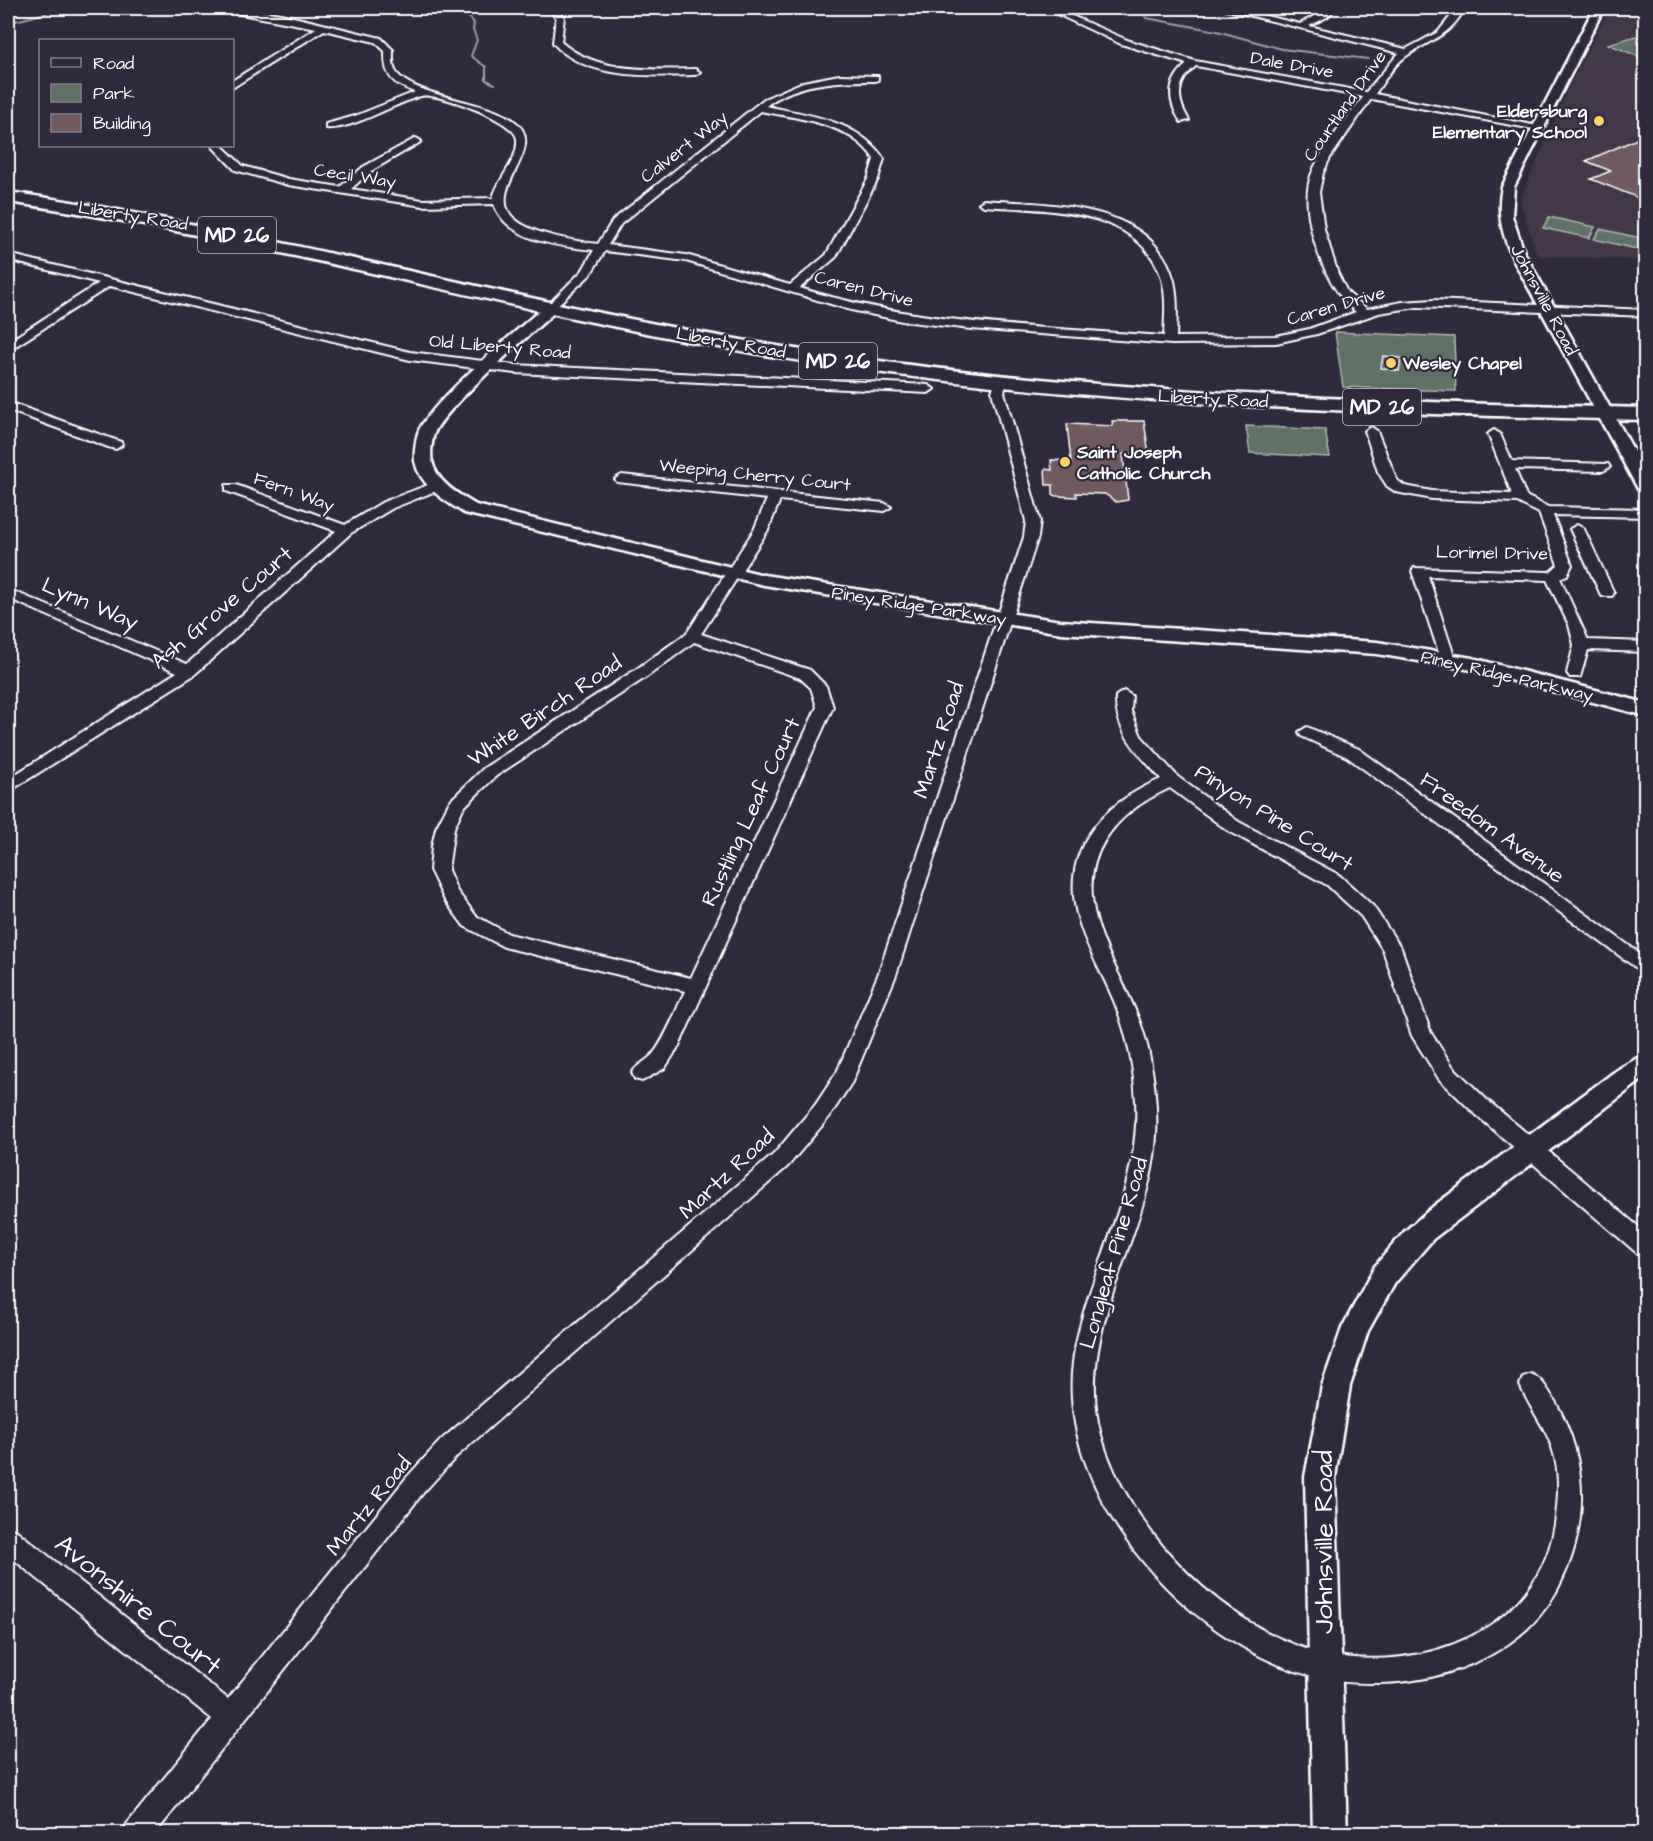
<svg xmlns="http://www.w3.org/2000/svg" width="1653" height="1841" viewBox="0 0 1653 1841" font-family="'Architects Daughter',sans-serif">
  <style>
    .built { fill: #423848 }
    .green { fill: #5f6f66; stroke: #afb7b2; stroke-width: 1.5 }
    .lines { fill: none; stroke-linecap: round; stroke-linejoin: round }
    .stream { stroke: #94a3ad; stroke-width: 2 }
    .building { fill: #705a60; stroke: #fff; stroke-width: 1.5 }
    .minor-casing { stroke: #fff; stroke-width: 4 }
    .tertiary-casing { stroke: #fff; stroke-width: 5 }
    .primary-casing { stroke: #fff; stroke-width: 5 }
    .minor { fill: #2f2a3d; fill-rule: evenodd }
    .tertiary { fill: #2f2a3d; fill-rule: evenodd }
    .primary { fill: #2f2a3d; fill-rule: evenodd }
    .poi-dot { fill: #ffd166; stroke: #2f2a3d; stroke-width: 2 }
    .labels { text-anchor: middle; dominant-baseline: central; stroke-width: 4.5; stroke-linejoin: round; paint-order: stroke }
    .far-street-label { font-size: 18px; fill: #fff; stroke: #2f2a3d }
    .far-poi-label { font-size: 18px; font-weight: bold; fill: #fff; stroke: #2f2a3d; text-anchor: start }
    .shield { fill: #2f2a3d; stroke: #c1bfc5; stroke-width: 1.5 }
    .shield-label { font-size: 21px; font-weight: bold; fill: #fff }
    .street-label { font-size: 22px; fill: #fff; stroke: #2f2a3d }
    .near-street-label { font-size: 27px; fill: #fff; stroke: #2f2a3d }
  </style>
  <rect width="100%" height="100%" fill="#2f2a3d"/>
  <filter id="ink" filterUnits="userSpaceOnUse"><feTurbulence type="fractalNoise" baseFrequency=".0167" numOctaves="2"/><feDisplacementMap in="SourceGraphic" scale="12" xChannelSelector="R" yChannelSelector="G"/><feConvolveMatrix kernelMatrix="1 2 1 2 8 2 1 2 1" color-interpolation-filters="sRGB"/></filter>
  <g filter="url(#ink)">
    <polygon class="built" points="1610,8 1645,13 1645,260 1537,256 1520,200 1569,86"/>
    <g class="green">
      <polygon points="1636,36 1645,40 1645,59 1608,44"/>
      <polygon points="1549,217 1595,227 1589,238 1543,228"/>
      <polygon points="1600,229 1645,239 1641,250 1594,239"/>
      <polygon points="1335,332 1454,337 1456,391 1343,387"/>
      <polygon points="1246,426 1325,430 1330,457 1250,453"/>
    </g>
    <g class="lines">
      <g class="stream">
        <polyline points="437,8 434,10 469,17 474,23 473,30 477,40 471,56 486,67 486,80 495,84"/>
        <polyline points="1136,8 1143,12 1146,18 1217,31 1282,49 1368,59"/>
        <polyline points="8,23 65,8"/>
      </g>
    </g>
    <g class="building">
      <polygon points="1639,138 1646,140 1646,201 1591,179 1611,171 1586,161"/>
      <polygon points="1383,356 1401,358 1399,371 1381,368"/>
      <polygon points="1112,421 1144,421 1149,454 1123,454 1128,500 1116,502 1105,494 1076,493 1077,497 1056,496 1053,494 1053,485 1046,485 1045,469 1052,470 1051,460 1071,461 1067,424 1113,426"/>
    </g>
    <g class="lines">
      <defs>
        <g id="minor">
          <path d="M237,8L281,14L381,38L393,50C393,57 392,66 396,72C413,97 485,100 513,120C566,158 418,221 598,244L613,220L764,99L803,82L839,75L878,76V80L875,81C839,81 796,82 766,106C809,115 858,120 884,159L878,179L836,257L800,288C919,325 1041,327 1164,336C1165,316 1167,295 1161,276C1136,206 1045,211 984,206L979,203L984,200C1049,205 1153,201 1174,281C1178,299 1177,318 1176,337L1276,336L1309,329L1356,312C1326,290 1301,220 1309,183C1315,155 1346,120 1363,97L1196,66C1176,82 1176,99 1189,120L1181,122C1167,101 1167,81 1187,64L1121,44L1044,8H1054L1127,40L1195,61L1366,92L1399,53L1220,8H1232L1300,24L1328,8H1336L1327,17L1309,26L1406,49L1438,32L1457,8H1465C1448,39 1431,38 1405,57C1392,66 1384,82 1375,94L1543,127L1538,130L1371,99L1330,158L1323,173L1319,192L1324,229L1338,274L1347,292L1367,309L1402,302L1433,300L1646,310V316L1417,307L1379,313L1317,334L1276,343L1172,344L971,329L902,321L851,310L686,261L605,251L590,275L552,310L546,307L582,271L594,250C561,246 507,242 494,204L423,206L288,185L235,170L212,146H222L243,166L289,179L340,187L363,167L416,138L421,141L419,143L371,171L351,189L423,200L493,198C498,178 519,160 517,139C515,120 436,92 421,96C395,103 351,131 326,128V124L355,116L415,92C392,84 384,76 385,51L375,42L324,30L232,88V81L316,28L235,13ZM761,111C800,119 851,123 874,159L868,179L826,255L790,285L686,255L608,245L621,224Z"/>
          <path d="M547,8H555L564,17L561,42C597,73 650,70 695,69L700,72L695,75C650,76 586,80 553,43L556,17Z"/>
          <polygon points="8,254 410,352 515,365 928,385 934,389 928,393 515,373 410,360 110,286 8,351 8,342 99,283 8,260"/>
          <polygon points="1001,378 1007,382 1004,392 1040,521 1038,537 896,975 852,1082 830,1116 788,1166 457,1456 423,1493 155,1834 123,1834 127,1824 212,1719 8,1555 8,1528 17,1531 228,1699 407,1477 441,1440 774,1154 816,1104 837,1072 878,975 1024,537 1026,521 992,392 995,382"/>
          <polygon points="8,402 121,442 122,445 116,449 111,448 8,410"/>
          <polygon points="1371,427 1377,431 1397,480 1405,486 1432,491 1512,494 1488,434 1494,430 1500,434 1512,461 1608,464 1610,467 1603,471 1515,469 1526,496 1548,507 1646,509 1646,517 1553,515 1572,565 1567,575 1560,578 1588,640 1646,642 1646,652 1588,650 1580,677 1570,677 1567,673 1574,645 1569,625 1547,580 1428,576 1455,659 1447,664 1442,662 1412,571 1414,568 1550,572 1558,565 1539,513 1517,502 1432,499 1396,492 1387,486 1378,472 1365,431"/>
          <path d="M622,475L884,503L891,507L884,511L780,500L768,530L701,634L810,670L826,686L833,707L679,1046L665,1068L642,1081L635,1079L632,1073C637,1064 646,1062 653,1054C667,1036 675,1012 685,991L504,947L464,926L444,899L430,870L432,846L436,828L450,801L484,768L638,668L687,633L754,530L767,499L617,482L615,479ZM694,642L800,678L811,688L817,707L691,978L509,934L476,916L457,891L448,870L454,828L463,808L496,776L648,676Z"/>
          <polygon points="436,482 443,486 441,489 393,508 351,533 194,675 8,792 8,779 177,672 8,598 8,589 187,664 336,531 226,491 226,485 236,485 345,525 383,502"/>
          <polygon points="1577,525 1584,529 1614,593 1612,596 1602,596 1600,593 1570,529"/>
          <path d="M1124,691L1132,696L1131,711L1141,736L1178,777L1239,822L1339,875L1373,906L1401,948L1431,1033L1453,1067L1487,1100L1646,1233V1256L1638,1254L1473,1112L1439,1079L1412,1036L1383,950L1361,916L1327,885L1227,830L1170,788C1114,813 1077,857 1097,922C1111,970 1141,1006 1150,1059C1157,1095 1159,1133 1152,1169C1134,1256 1076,1343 1101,1435C1126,1528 1228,1633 1325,1654C1422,1674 1538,1632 1555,1524C1558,1502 1560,1480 1555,1458C1549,1430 1530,1410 1520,1385L1523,1377L1531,1374C1543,1379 1549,1392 1556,1403C1590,1463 1589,1532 1556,1592C1522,1653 1447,1682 1380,1683C1362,1683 1342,1683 1325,1679C1195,1653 1056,1500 1073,1362C1085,1272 1141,1195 1136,1101C1134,1067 1127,1033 1114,1001C1103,974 1087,949 1079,921C1058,852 1101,804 1161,779C1139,754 1114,731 1116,696Z"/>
          <polygon points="1307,727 1359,749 1646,958 1646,975 1347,757 1301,736 1299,732"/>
        </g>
        <g id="tertiary">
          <path d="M1594,8H1604L1514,187L1512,216L1524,252L1646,473V494L1638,489L1514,261C1503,237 1496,214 1502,187Z"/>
          <path d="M552,303L559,307L557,310C534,331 442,410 434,434C432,440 430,455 432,461C437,483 458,494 476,505L764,575L1061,621L1377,642L1472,658L1646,703V716L1472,670L1377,654L1061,633L764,585L464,513C444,500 420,486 415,461C414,454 416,440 418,433C428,404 520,328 547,304Z"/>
          <polygon points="1646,1053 1646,1077 1433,1239 1395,1283 1368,1331 1350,1386 1335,1477 1347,1834 1313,1834 1305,1477 1322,1386 1342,1328 1375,1266 1404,1232 1435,1205 1617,1070"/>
        </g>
        <path id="primary" d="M8,192C269,230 523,305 783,347C1069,393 1356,401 1646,408V420C1356,413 1069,405 783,358C523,316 269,240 8,202Z"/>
      </defs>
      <use href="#minor" class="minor-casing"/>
      <use href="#tertiary" class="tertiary-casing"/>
      <use href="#primary" class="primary-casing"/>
      <use href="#minor" class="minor"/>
      <use href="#tertiary" class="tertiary"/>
      <use href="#primary" class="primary"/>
    </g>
  </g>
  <g class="poi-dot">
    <circle cx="1599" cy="121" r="6"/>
    <circle cx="1391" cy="363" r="6"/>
    <circle cx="1065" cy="462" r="6"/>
  </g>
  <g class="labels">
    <g class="far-street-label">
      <text transform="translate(1292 65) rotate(10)">Dale Drive</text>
      <text transform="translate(1345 106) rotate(-55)">Courtland Drive</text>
      <text transform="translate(684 147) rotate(-38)">Calvert Way</text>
      <text transform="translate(355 176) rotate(9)">Cecil Way</text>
      <text transform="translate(133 216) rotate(9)">Liberty Road</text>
      <text transform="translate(864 289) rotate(14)">Caren Drive</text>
      <text transform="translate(1544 300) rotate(62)">Johnsville Road</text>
      <text transform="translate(1336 306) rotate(-16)">Caren Drive</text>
      <text transform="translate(731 343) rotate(10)">Liberty Road</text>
      <text transform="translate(500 347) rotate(5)">Old Liberty Road</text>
      <text transform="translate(1213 399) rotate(3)">Liberty Road</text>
      <text transform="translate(755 475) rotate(6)">Weeping Cherry Court</text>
      <text transform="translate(294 492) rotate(20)">Fern Way</text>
      <text transform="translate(1492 553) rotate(1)">Lorimel Drive</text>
      <text transform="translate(919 606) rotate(9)">Piney Ridge Parkway</text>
      <text transform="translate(1507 676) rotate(13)">Piney Ridge Parkway</text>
    </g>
    <g class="far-poi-label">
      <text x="1587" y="111" text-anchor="end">Eldersburg<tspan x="1587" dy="21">Elementary School</tspan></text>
      <text x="1403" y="363">Wesley Chapel</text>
      <text x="1077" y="452">Saint Joseph<tspan x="1077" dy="21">Catholic Church</tspan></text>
    </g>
    <g class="shield">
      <rect x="198" y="217" width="78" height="36" rx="4.5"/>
      <rect x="799" y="343" width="78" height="36" rx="4.5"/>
      <rect x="1343" y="389" width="78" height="36" rx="4.5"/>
    </g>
    <g class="shield-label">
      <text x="237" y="235">MD 26</text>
      <text x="838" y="361">MD 26</text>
      <text x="1382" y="407">MD 26</text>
    </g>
    <g class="street-label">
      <text transform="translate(90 604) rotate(23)">Lynn Way</text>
      <text transform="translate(222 608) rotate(-40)">Ash Grove Court</text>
      <text transform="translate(545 711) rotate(-34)">White Birch Road</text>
      <text transform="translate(939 740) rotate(-72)">Martz Road</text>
      <text transform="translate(751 812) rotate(-65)">Rustling Leaf Court</text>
      <text transform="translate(1274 818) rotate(32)">Pinyon Pine Court</text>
      <text transform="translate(1492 828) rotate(36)">Freedom Avenue</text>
      <text transform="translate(727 1174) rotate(-43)">Martz Road</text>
      <text transform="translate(1114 1253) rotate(-74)">Longleaf Pine Road</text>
      <text transform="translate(369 1506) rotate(-51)">Martz Road</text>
    </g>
    <g class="near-street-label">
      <text transform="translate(1324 1542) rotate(-90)">Johnsville Road</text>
      <text transform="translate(138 1605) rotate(39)">Avonshire Court</text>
    </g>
  </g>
  <rect width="1653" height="1841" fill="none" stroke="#2f2a3d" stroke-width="30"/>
  <rect x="15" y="15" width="1623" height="1811" fill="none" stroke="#fff" stroke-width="2" filter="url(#ink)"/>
  <rect x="39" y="39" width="195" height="108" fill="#2f2a3d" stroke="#827f8b" stroke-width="1.5"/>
  <rect x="51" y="58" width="30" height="9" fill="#2f2a3d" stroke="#827f8b" stroke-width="1.5"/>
  <text x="93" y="69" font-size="18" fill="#ffffff">Road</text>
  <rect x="51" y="84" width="30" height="18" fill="#5f6f66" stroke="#827f8b" stroke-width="1.5"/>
  <text x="93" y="99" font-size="18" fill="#ffffff">Park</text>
  <rect x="51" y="114" width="30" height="18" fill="#705a60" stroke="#827f8b" stroke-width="1.5"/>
  <text x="93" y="129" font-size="18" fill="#ffffff">Building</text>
</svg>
